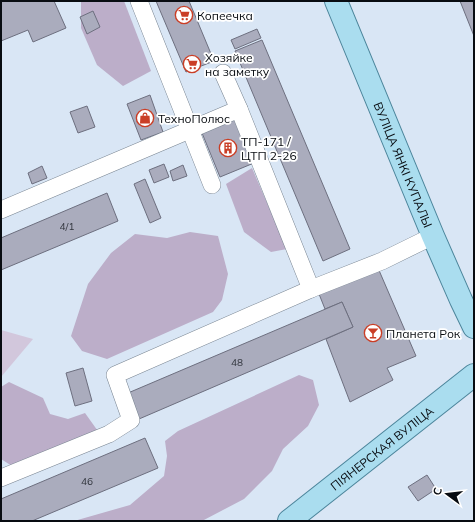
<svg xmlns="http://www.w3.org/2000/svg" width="475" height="522" viewBox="0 0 475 522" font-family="Mulish,sans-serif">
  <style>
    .green { fill: #d2c7dc }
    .forest { fill: #bcaec9 }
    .building { fill: #aaacbd; stroke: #6d6f7f }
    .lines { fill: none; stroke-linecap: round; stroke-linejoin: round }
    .minor-casing { stroke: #788491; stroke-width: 18 }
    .major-casing { stroke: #4c859b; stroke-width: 24 }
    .minor { stroke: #fff; stroke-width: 17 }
    .major { stroke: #aaddef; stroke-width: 22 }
    .labels { text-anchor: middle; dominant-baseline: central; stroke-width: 3.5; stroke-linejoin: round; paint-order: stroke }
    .number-label { font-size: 10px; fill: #30343c }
    .poi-label { font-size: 12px; fill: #080c11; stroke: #fff; text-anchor: start }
    .street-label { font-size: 12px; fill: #080c11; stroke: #fff }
  </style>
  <rect width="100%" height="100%" fill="#d9e6f5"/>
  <polygon class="green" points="1,330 33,339 1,377"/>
  <g class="forest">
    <polygon points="81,1 124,1 151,71 123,86 97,65 81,28"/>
    <polygon points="252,168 287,249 271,252 244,232 226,184"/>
    <polygon points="190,232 218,236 228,274 222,300 213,312 107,359 82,351 71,336 88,284 111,253 135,234 167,238"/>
    <polygon points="299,375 313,380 319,405 308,426 283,449 272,471 244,499 202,521 74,521 130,505 164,476 167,456 165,441 178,431"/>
    <polygon points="9,382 43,398 50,414 68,419 85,413 100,434 12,466 1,459 1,387"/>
  </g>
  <g class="building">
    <polygon points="1,1 54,1 66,28 33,42 28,30 1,41"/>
    <polygon points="156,1 189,1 214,61 186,72"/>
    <polygon points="460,1 474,1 474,36"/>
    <polygon points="93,11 100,27 87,34 80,17"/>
    <polygon points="257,29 261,38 235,49 231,40"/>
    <polygon points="262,40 350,249 323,261 235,51"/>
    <polygon points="150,95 163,132 141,140 127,104"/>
    <polygon points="87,106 95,127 78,133 70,112"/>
    <polygon points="235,119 254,163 220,177 202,133"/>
    <polygon points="164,164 169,177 154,183 149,170"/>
    <polygon points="183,165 187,176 173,181 170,171"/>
    <polygon points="42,166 47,178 32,184 28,173"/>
    <polygon points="145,179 161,218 150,223 134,184"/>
    <polygon points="107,193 118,221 1,270 1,238"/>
    <polygon points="378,268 416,356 387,368 393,380 350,402 326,339 353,327 342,302 325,309 319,294"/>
    <polygon points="342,302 353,327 139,419 128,393"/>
    <polygon points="83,368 92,401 75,406 66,373"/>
    <polygon points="145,438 158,468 32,521 1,521 1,499"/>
    <polygon points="427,475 436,489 418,501 408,487"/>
  </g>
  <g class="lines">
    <defs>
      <g id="minor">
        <polyline points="139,1 212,185"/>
        <polyline points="223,73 239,109 311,289"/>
        <polyline points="1,210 239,109"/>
        <polyline points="1,478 109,434 131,420 115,375 311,289 382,261 433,236"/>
      </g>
      <g id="major">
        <path id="s1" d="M336,1L433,236L461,300L474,327"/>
        <path id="s2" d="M289,521L474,375"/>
      </g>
    </defs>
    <use href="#minor" class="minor-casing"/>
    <use href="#major" class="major-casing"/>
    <use href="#minor" class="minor"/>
    <use href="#major" class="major"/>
  </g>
  <defs>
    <symbol id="supermarket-ring" viewBox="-11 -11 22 22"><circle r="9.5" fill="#fff" stroke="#ca3e26" stroke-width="1.5"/><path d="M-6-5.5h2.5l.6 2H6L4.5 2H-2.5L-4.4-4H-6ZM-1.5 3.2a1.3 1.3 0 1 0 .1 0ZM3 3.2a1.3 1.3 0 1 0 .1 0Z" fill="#ca3e26"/></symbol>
    <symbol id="shop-ring" viewBox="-11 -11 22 22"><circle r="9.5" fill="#fff" stroke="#ca3e26" stroke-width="1.5"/><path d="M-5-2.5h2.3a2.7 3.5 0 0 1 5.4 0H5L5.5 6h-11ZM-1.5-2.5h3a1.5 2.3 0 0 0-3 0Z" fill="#ca3e26"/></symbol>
    <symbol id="building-ring" viewBox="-11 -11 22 22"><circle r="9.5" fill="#fff" stroke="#ca3e26" stroke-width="1.5"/><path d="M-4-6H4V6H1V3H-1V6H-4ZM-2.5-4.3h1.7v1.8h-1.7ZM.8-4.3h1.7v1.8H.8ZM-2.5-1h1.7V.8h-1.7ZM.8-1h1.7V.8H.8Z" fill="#ca3e26"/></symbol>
    <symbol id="bar-ring" viewBox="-11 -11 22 22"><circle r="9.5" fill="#fff" stroke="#ca3e26" stroke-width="1.5"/><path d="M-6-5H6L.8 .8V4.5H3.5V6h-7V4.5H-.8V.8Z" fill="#ca3e26"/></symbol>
  </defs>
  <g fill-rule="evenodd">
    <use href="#supermarket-ring" x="174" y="5" width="20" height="20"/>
    <use href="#supermarket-ring" x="182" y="54" width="20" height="20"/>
    <use href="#shop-ring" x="135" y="108" width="20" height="20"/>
    <use href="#building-ring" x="218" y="138" width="20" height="20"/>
    <use href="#bar-ring" x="363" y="323" width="20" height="20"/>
  </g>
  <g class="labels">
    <g class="number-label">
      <text x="67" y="226">4/1</text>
      <text x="237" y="362">48</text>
      <text x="87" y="481">46</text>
    </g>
    <g class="poi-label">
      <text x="197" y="15">Копеечка</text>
      <text x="205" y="57">Хозяйке<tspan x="205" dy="14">на заметку</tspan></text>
      <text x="158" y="118">ТехноПолюс</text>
      <text x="241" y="141">ТП-171 /<tspan x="241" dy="14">ЦТП 2-26</tspan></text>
      <text x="386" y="333">Планета Рок</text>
    </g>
    <g class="street-label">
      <text stroke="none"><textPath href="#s1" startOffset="177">ВУЛІЦА ЯНКІ КУПАЛЫ</textPath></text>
      <text stroke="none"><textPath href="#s2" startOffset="118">ПІЯНЕРСКАЯ ВУЛІЦА</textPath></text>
    </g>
  </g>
  <rect width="475" height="522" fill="none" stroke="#080c11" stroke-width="4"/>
  <g transform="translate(447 494) rotate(285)" stroke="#ffffff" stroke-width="3" paint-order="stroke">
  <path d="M0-3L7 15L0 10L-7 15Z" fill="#080c11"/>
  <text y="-6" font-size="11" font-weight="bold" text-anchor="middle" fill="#080c11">С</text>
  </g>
</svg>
